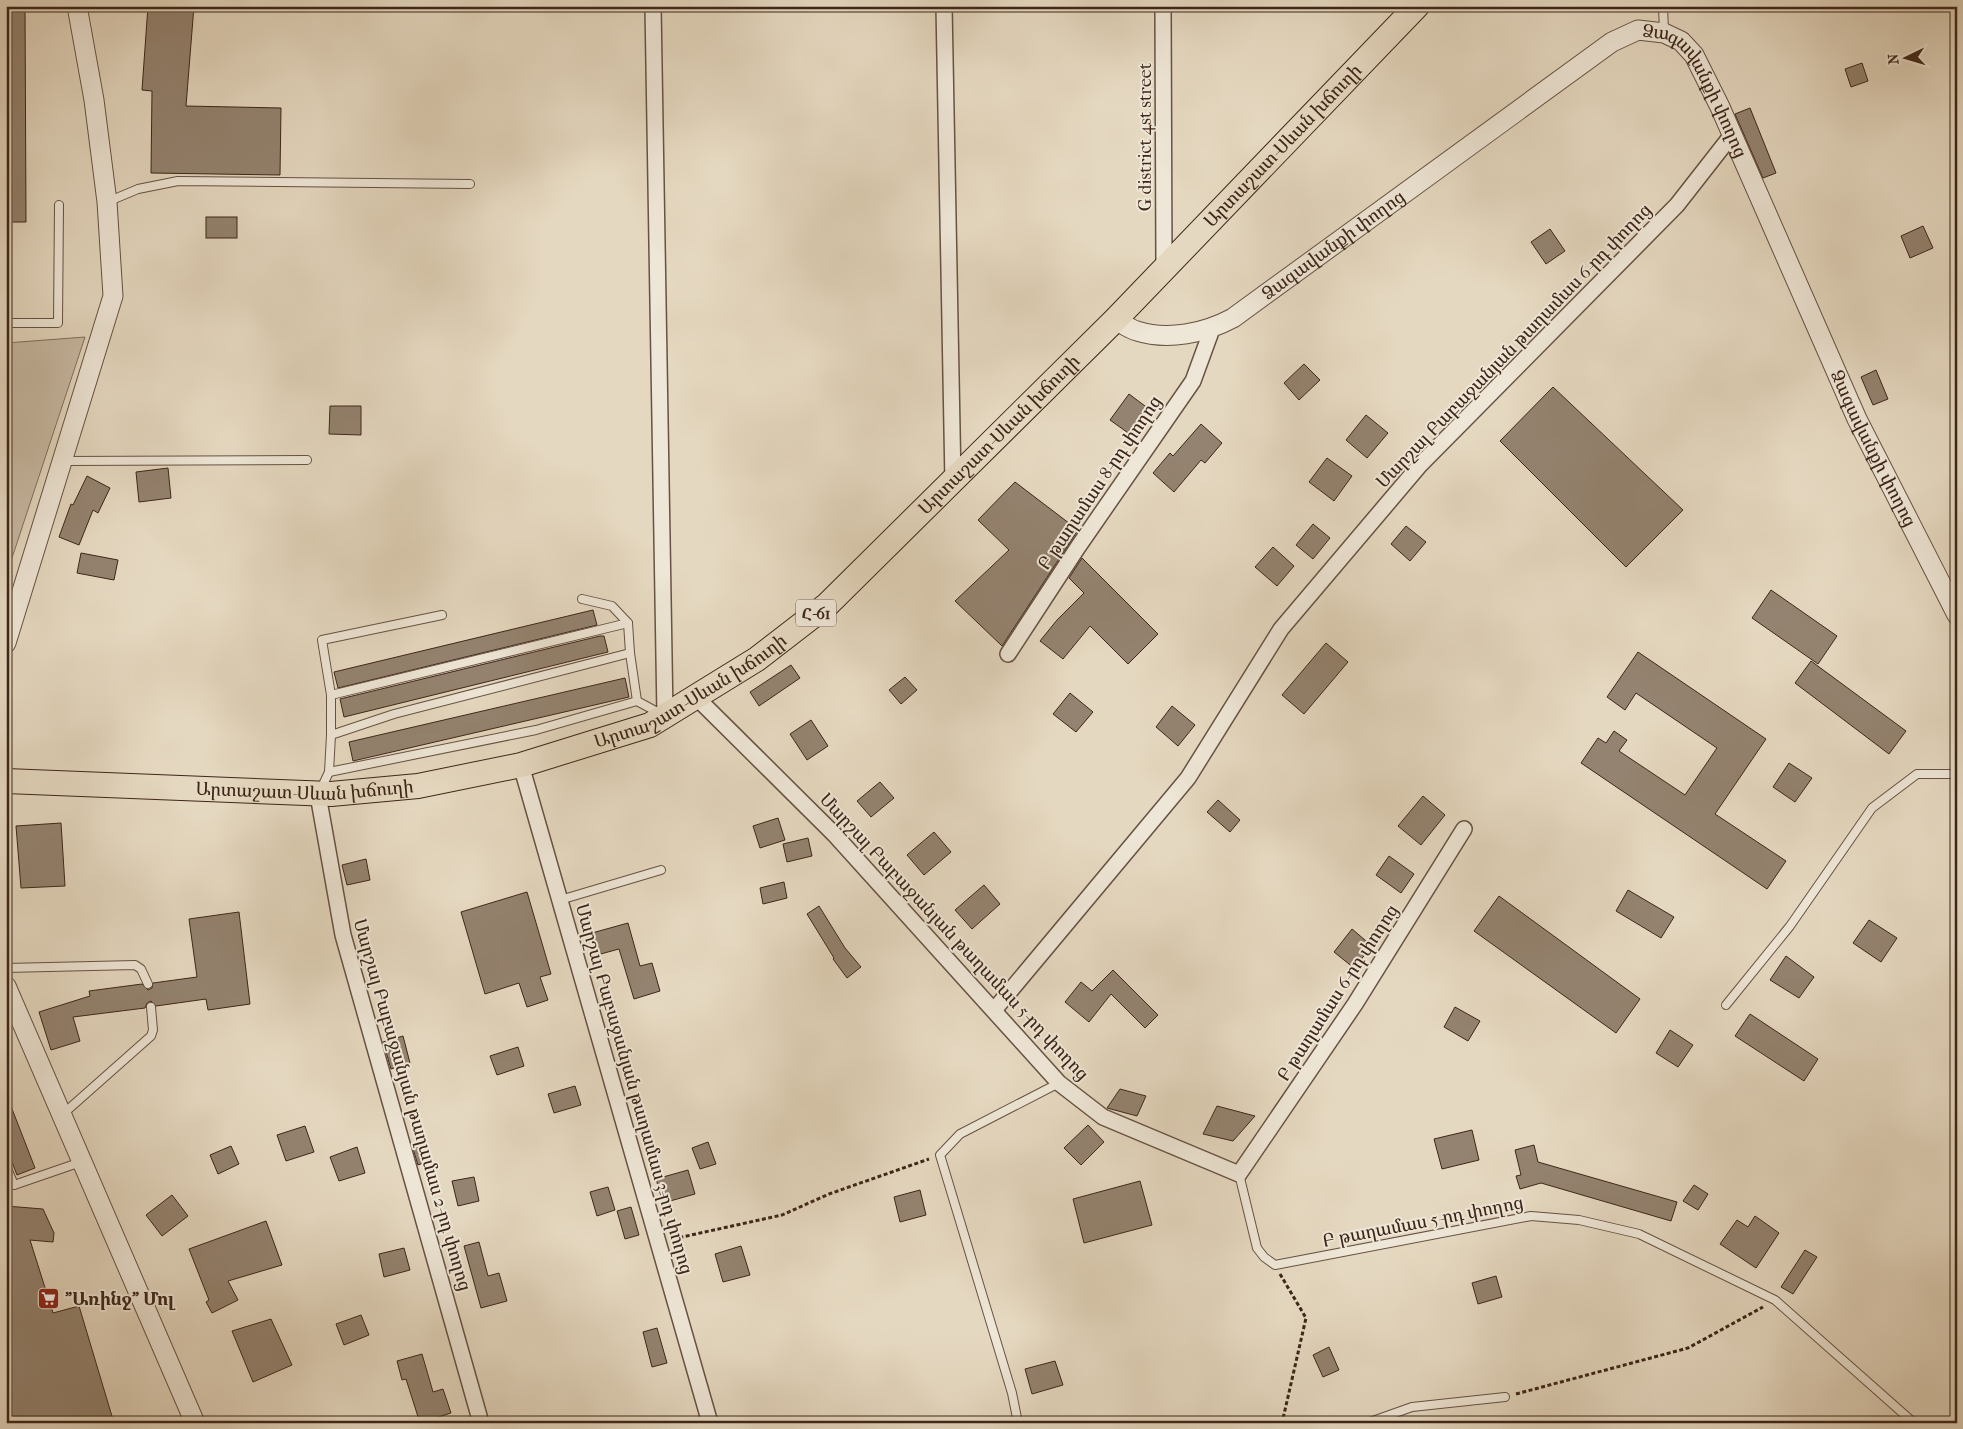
<svg xmlns="http://www.w3.org/2000/svg" width="1963" height="1429" viewBox="0 0 1963 1429" font-family="'IM FELL French Canon','Noto Serif Armenian',serif">
  <style>
    .green { fill: #c8baa4; stroke: #82705e }
    .building { fill: #948370; stroke: #3d2619 }
    .lines { fill: none; stroke-linecap: round; stroke-linejoin: round }
    .service-casing { stroke: #675243; stroke-width: 10 }
    .minor-casing { stroke: #675243; stroke-width: 18 }
    .tertiary-casing { stroke: #675243; stroke-width: 21 }
    .primary-casing { stroke: #3d2619; stroke-width: 26 }
    .path { stroke: #3d2619; stroke-width: 3; stroke-dasharray: 4 2.5; stroke-linecap: butt }
    .service { stroke: #eee6d6; stroke-width: 8 }
    .minor { stroke: #eee6d6; stroke-width: 15 }
    .tertiary { stroke: #eee6d6; stroke-width: 19 }
    .primary { stroke: #e5d8c0; stroke-width: 24 }
    .labels { text-anchor: middle; dominant-baseline: central; stroke-width: 4; stroke-linejoin: round; paint-order: stroke }
    .shield { fill: #eee6d6; stroke: #726052; stroke-width: 1 }
    .shield-label { font-size: 16px; font-weight: bold; fill: #3d2619 }
    .street-label { font-size: 18px; fill: #3d2619; stroke: #eee6d6 }
    .poi-label { font-size: 18px; font-weight: bold; fill: #3d2619; stroke: #eee6d6; text-anchor: start }
  </style>
  <rect width="100%" height="100%" fill="#e5d8c0"/>
  <filter id="stains"><feTurbulence type="fractalNoise" baseFrequency=".004" numOctaves="4"/><feColorMatrix values="0 0 0 0 .2 0 0 0 0 .09 0 0 0 0 .02 0 0 0 .5 -.17"/></filter>
  <radialGradient id="worn" r=".72"><stop offset=".6" stop-color="#630" stop-opacity="0"/><stop offset="1" stop-color="#630" stop-opacity=".3"/></radialGradient>
  <polygon class="green" points="85,337 11,561 6,343"/>
  <g class="building">
    <polygon points="6,6 25,6 26,222 6,222"/>
    <polygon points="148,6 194,6 186,106 281,108 280,175 151,173 152,91 142,90"/>
    <polygon points="1862,63 1868,81 1851,87 1845,69"/>
    <polygon points="1750,108 1776,173 1763,178 1735,114"/>
    <rect x="206" y="217" width="31" height="21"/>
    <polygon points="1923,226 1933,248 1910,258 1901,236"/>
    <polygon points="1550,229 1565,251 1546,264 1531,242"/>
    <polygon points="1304,364 1320,380 1299,400 1284,383"/>
    <polygon points="1876,370 1888,399 1873,405 1861,377"/>
    <polygon points="1553,387 1683,510 1626,567 1500,441"/>
    <polygon points="1129,394 1149,409 1131,435 1110,420"/>
    <polygon points="330,406 361,406 361,435 329,434"/>
    <polygon points="1366,415 1388,433 1367,458 1346,440"/>
    <polygon points="1201,424 1222,443 1205,463 1201,460 1174,492 1153,473 1170,453 1173,456"/>
    <polygon points="1327,458 1352,476 1334,501 1309,482"/>
    <polygon points="168,468 171,498 139,502 136,472"/>
    <polygon points="87,476 110,488 98,513 93,510 79,545 59,537 71,504 73,505"/>
    <polygon points="1015,482 1078,530 1002,646 955,601 1009,550 978,520"/>
    <polygon points="1313,524 1330,538 1313,559 1296,545"/>
    <polygon points="1406,526 1426,542 1410,561 1391,544"/>
    <polygon points="1273,547 1294,566 1277,586 1255,567"/>
    <polygon points="81,553 118,560 114,580 77,573"/>
    <polygon points="1082,558 1158,634 1128,664 1090,626 1063,659 1040,641 1057,620 1084,593 1069,578"/>
    <polygon points="1771,590 1837,636 1818,664 1752,618"/>
    <polygon points="593,610 597,625 338,688 334,672"/>
    <polygon points="600,636 604,636 608,652 344,717 340,699"/>
    <polygon points="1326,643 1348,662 1304,714 1282,695"/>
    <polygon points="1638,652 1766,739 1715,814 1786,861 1767,889 1581,763 1598,738 1606,743 1614,731 1627,740 1619,751 1685,795 1717,748 1636,693 1625,710 1607,697"/>
    <polygon points="1811,661 1906,731 1889,754 1795,683"/>
    <polygon points="791,665 800,678 759,706 750,692"/>
    <polygon points="905,677 917,690 901,704 889,690"/>
    <polygon points="625,678 629,697 353,761 349,742"/>
    <polygon points="1070,693 1093,712 1076,732 1053,714"/>
    <polygon points="1172,706 1195,725 1178,746 1156,727"/>
    <polygon points="811,720 828,746 807,760 790,734"/>
    <polygon points="1789,763 1812,778 1795,802 1773,787"/>
    <polygon points="880,782 894,798 871,817 857,801"/>
    <polygon points="1423,796 1445,815 1421,845 1398,826"/>
    <polygon points="1218,800 1240,820 1230,832 1207,812"/>
    <polygon points="778,818 785,840 760,848 753,826"/>
    <polygon points="61,823 65,886 21,888 16,826"/>
    <polygon points="934,832 951,852 924,875 907,855"/>
    <polygon points="808,838 812,856 787,862 783,844"/>
    <polygon points="1389,856 1414,874 1401,893 1376,875"/>
    <polygon points="366,859 370,880 347,885 342,865"/>
    <polygon points="784,882 787,898 763,904 760,888"/>
    <polygon points="984,885 1000,904 972,929 955,910"/>
    <polygon points="1628,890 1674,917 1661,938 1616,911"/>
    <polygon points="527,892 551,974 540,977 548,1000 527,1007 519,983 485,994 461,912"/>
    <polygon points="1499,896 1640,999 1616,1033 1474,931"/>
    <polygon points="819,906 845,948 861,967 847,978 833,959 834,958 807,914"/>
    <polygon points="239,912 250,1004 208,1010 206,999 156,1006 151,1001 147,1003 145,1008 73,1017 80,1041 51,1050 39,1012 90,996 89,991 142,984 148,990 152,988 153,983 197,977 189,919"/>
    <polygon points="1869,920 1897,938 1881,962 1853,943"/>
    <polygon points="628,923 640,966 652,963 660,991 634,999 619,949 597,955 592,933"/>
    <polygon points="1352,929 1372,946 1354,968 1334,952"/>
    <polygon points="1786,956 1814,977 1799,998 1770,980"/>
    <polygon points="1113,970 1158,1015 1145,1028 1111,994 1089,1022 1065,1002 1081,982 1092,991"/>
    <polygon points="1455,1007 1480,1021 1468,1041 1444,1027"/>
    <polygon points="1750,1014 1818,1059 1804,1081 1735,1036"/>
    <polygon points="1670,1030 1693,1045 1678,1067 1656,1053"/>
    <polygon points="403,1036 410,1063 391,1069 383,1042"/>
    <polygon points="518,1047 524,1066 497,1075 490,1056"/>
    <polygon points="575,1086 581,1105 554,1113 548,1094"/>
    <polygon points="1120,1089 1146,1096 1137,1116 1107,1108"/>
    <polygon points="7,1096 35,1168 17,1175 6,1147"/>
    <polygon points="1217,1106 1255,1116 1233,1141 1203,1134"/>
    <polygon points="1088,1125 1104,1142 1081,1165 1064,1148"/>
    <polygon points="305,1126 314,1152 286,1161 277,1135"/>
    <polygon points="1472,1130 1479,1160 1442,1169 1434,1139"/>
    <polygon points="708,1142 716,1164 700,1169 692,1148"/>
    <polygon points="427,1145 432,1160 418,1165 413,1149"/>
    <polygon points="1534,1145 1538,1162 1677,1202 1671,1221 1541,1183 1520,1189 1516,1176 1521,1175 1515,1150"/>
    <polygon points="231,1146 239,1164 218,1174 210,1155"/>
    <polygon points="357,1147 365,1173 339,1181 330,1157"/>
    <polygon points="688,1170 695,1194 663,1203 656,1179"/>
    <polygon points="474,1177 479,1201 458,1206 452,1181"/>
    <polygon points="1140,1181 1152,1225 1084,1243 1073,1199"/>
    <polygon points="1694,1185 1708,1194 1698,1210 1683,1201"/>
    <polygon points="608,1187 615,1210 597,1216 590,1192"/>
    <polygon points="920,1190 926,1215 900,1222 894,1197"/>
    <polygon points="172,1195 188,1216 162,1236 146,1215"/>
    <polygon points="6,1206 43,1209 54,1233 53,1242 30,1240 53,1313 79,1306 114,1423 6,1423"/>
    <polygon points="631,1207 639,1235 625,1239 617,1211"/>
    <polygon points="1755,1216 1779,1233 1756,1268 1720,1244 1737,1220 1748,1227"/>
    <polygon points="266,1221 282,1265 228,1281 238,1300 212,1313 206,1302 209,1300 189,1249"/>
    <polygon points="479,1242 488,1276 499,1273 507,1301 481,1308 464,1246"/>
    <polygon points="741,1246 750,1275 723,1282 715,1254"/>
    <polygon points="404,1248 410,1270 384,1277 379,1254"/>
    <polygon points="1805,1250 1817,1257 1793,1294 1781,1287"/>
    <polygon points="1496,1276 1502,1297 1478,1304 1472,1283"/>
    <polygon points="361,1315 369,1335 344,1345 336,1324"/>
    <polygon points="271,1319 292,1365 253,1382 232,1331"/>
    <polygon points="657,1328 667,1363 652,1367 643,1332"/>
    <polygon points="1329,1347 1339,1370 1323,1377 1313,1355"/>
    <polygon points="422,1354 433,1392 443,1389 451,1413 420,1423 406,1379 402,1380 397,1361"/>
    <polygon points="1055,1361 1063,1385 1032,1394 1025,1369"/>
  </g>
  <g class="lines">
    <defs>
      <g id="service">
        <polyline points="1663,6 1664,32"/>
        <polyline points="107,202 138,189 178,181 470,184"/>
        <polyline points="6,323 58,323 59,205"/>
        <polyline points="63,461 307,460"/>
        <polyline points="582,599 612,606 628,623 630,653 637,701 661,714"/>
        <polyline points="331,695 628,623"/>
        <polyline points="331,735 394,714 630,653"/>
        <polyline points="329,772 536,730 637,701"/>
        <polyline points="321,789 329,772 331,735 331,695 322,640 442,615"/>
        <polyline points="560,900 661,870"/>
        <polyline points="6,968 135,965 141,969 148,984"/>
        <polyline points="1726,1005 1790,926 1872,808 1917,774 1957,774"/>
        <polyline points="63,1114 151,1036 153,1030 151,1007"/>
        <polyline points="6,1166 14,1185 6,1184"/>
        <polyline points="1239,1174 1257,1248 1264,1257 1275,1265 1531,1216 1579,1220 1639,1234 1775,1300 1914,1423"/>
        <polyline points="14,1185 81,1162"/>
        <polyline points="1018,1423 1012,1393 940,1155 960,1134 1059,1083"/>
        <polyline points="1367,1423 1412,1407 1505,1397"/>
      </g>
      <g id="minor">
        <polyline points="653,6 665,716"/>
        <polyline points="944,6 953,482"/>
        <polyline points="1163,6 1164,267"/>
        <polyline points="1008,654 1078,547 1193,381 1212,329"/>
        <polyline points="696,697 834,834 1059,1083 1103,1117 1239,1174 1355,1004 1464,829"/>
        <polyline points="521,765 710,1423"/>
        <polyline points="318,795 343,935 481,1423"/>
        <polyline points="995,1009 1188,778 1281,629 1420,465 1677,205 1731,136"/>
      </g>
      <g id="tertiary">
        <path id="s1" d="M1115,320C1122,323 1129,329 1137,331C1168,341 1205,333 1233,318L1612,42L1638,30L1664,33L1681,41L1694,55L1720,107L1857,419L1957,615"/>
        <polyline points="6,643 113,296 107,202 94,100 77,6"/>
        <polyline points="6,986 195,1423"/>
      </g>
      <g id="primary">
        <path id="s2" d="M6,781L331,794L418,786L521,765L650,725L757,659L827,605L1115,320L1417,6"/>
      </g>
    </defs>
    <use href="#service" class="service-casing"/>
    <use href="#minor" class="minor-casing"/>
    <use href="#tertiary" class="tertiary-casing"/>
    <use href="#primary" class="primary-casing"/>
    <g class="path">
      <polyline points="673,1239 782,1215 829,1194 929,1159"/>
      <polyline points="1280,1274 1306,1318 1282,1423"/>
      <polyline points="1516,1394 1688,1348 1763,1307"/>
    </g>
    <use href="#service" class="service"/>
    <use href="#minor" class="minor"/>
    <use href="#tertiary" class="tertiary"/>
    <use href="#primary" class="primary"/>
  </g>
  <defs>
    <symbol id="supermarket-square" viewBox="-11 -11 22 22"><rect x="-9" y="-9" width="18" height="18" rx="4" fill="#8f2418" stroke="#eee6d6"/><path d="M-6-5.5h2.5l.6 2H6L4.5 2H-2.5L-4.4-4H-6ZM-1.5 3.2a1.3 1.3 0 1 0 .1 0ZM3 3.2a1.3 1.3 0 1 0 .1 0Z" fill="#fff"/></symbol>
  </defs>
  <g fill-rule="evenodd">
    <use href="#supermarket-square" x="36" y="1286" width="25" height="25"/>
  </g>
  <g class="labels">
    <rect class="shield" x="796" y="599.5" width="40" height="27" rx="4"/>
    <g class="shield-label">
      <text x="816" y="613">Հ-61</text>
    </g>
    <g class="street-label">
      <text stroke="none"><textPath href="#s1" startOffset="712">Ձագավանքի փողոց</textPath></text>
      <text transform="translate(1145 137) rotate(-90)">G district 4st street</text>
      <text stroke="none"><textPath href="#s2" startOffset="1514">Արտաշատ-Սևան խճուղի</textPath></text>
      <text stroke="none"><textPath href="#s1" startOffset="248">Ձագավանքի փողոց</textPath></text>
      <text transform="translate(1514 346) rotate(-46)">Մարշալ Բաբաջանյան թաղամաս 6-րդ փողոց</text>
      <text stroke="none"><textPath href="#s2" startOffset="1109">Արտաշատ-Սևան խճուղի</textPath></text>
      <text stroke="none"><textPath href="#s1" startOffset="1118">Ձագավանքի փողոց</textPath></text>
      <text transform="translate(1100 483) rotate(-56)">Բ թաղամաս 8-րդ փողոց</text>
      <text stroke="none"><textPath href="#s2" startOffset="704">Արտաշատ-Սևան խճուղի</textPath></text>
      <text stroke="none"><textPath href="#s2" startOffset="299">Արտաշատ-Սևան խճուղի</textPath></text>
      <text transform="translate(954 937) rotate(47)">Մարշալ Բաբաջանյան թաղամաս 5-րդ փողոց</text>
      <text transform="translate(1338 993) rotate(-57)">Բ թաղամաս 6-րդ փողոց</text>
      <text transform="translate(634 1089) rotate(74)">Մարշալ Բաբաջանյան թաղամաս 3-րդ փողոց</text>
      <text transform="translate(412 1105) rotate(74)">Մարշալ Բաբաջանյան թաղամաս 2-րդ փողոց</text>
      <text transform="translate(1423 1222) rotate(-11)">Բ թաղամաս 5-րդ փողոց</text>
    </g>
    <g class="poi-label">
      <text x="65" y="1299">"Առինջ" Մոլ</text>
    </g>
  </g>
  <rect width="1963" height="1429" fill="none" stroke="#e5d8c0" stroke-width="25"/>
  <rect x="8" y="8" width="1948" height="1414" fill="none" stroke="#3d2619" stroke-width="2.5"/>
  <rect x="12" y="12" width="1938" height="1404" fill="none" stroke="#3d2619"/>
  <g transform="translate(1906 58) rotate(265)" stroke="#eee6d6" stroke-width="4" paint-order="stroke">
  <path d="M0-4L9 19L0 12L-9 19Z" fill="#3d2619"/>
  <text y="-8" font-size="14" font-weight="bold" text-anchor="middle" fill="#3d2619">N</text>
  </g>
  <rect width="100%" height="100%" filter="url(#stains)"/>
  <rect width="100%" height="100%" fill="url(#worn)"/>
</svg>
